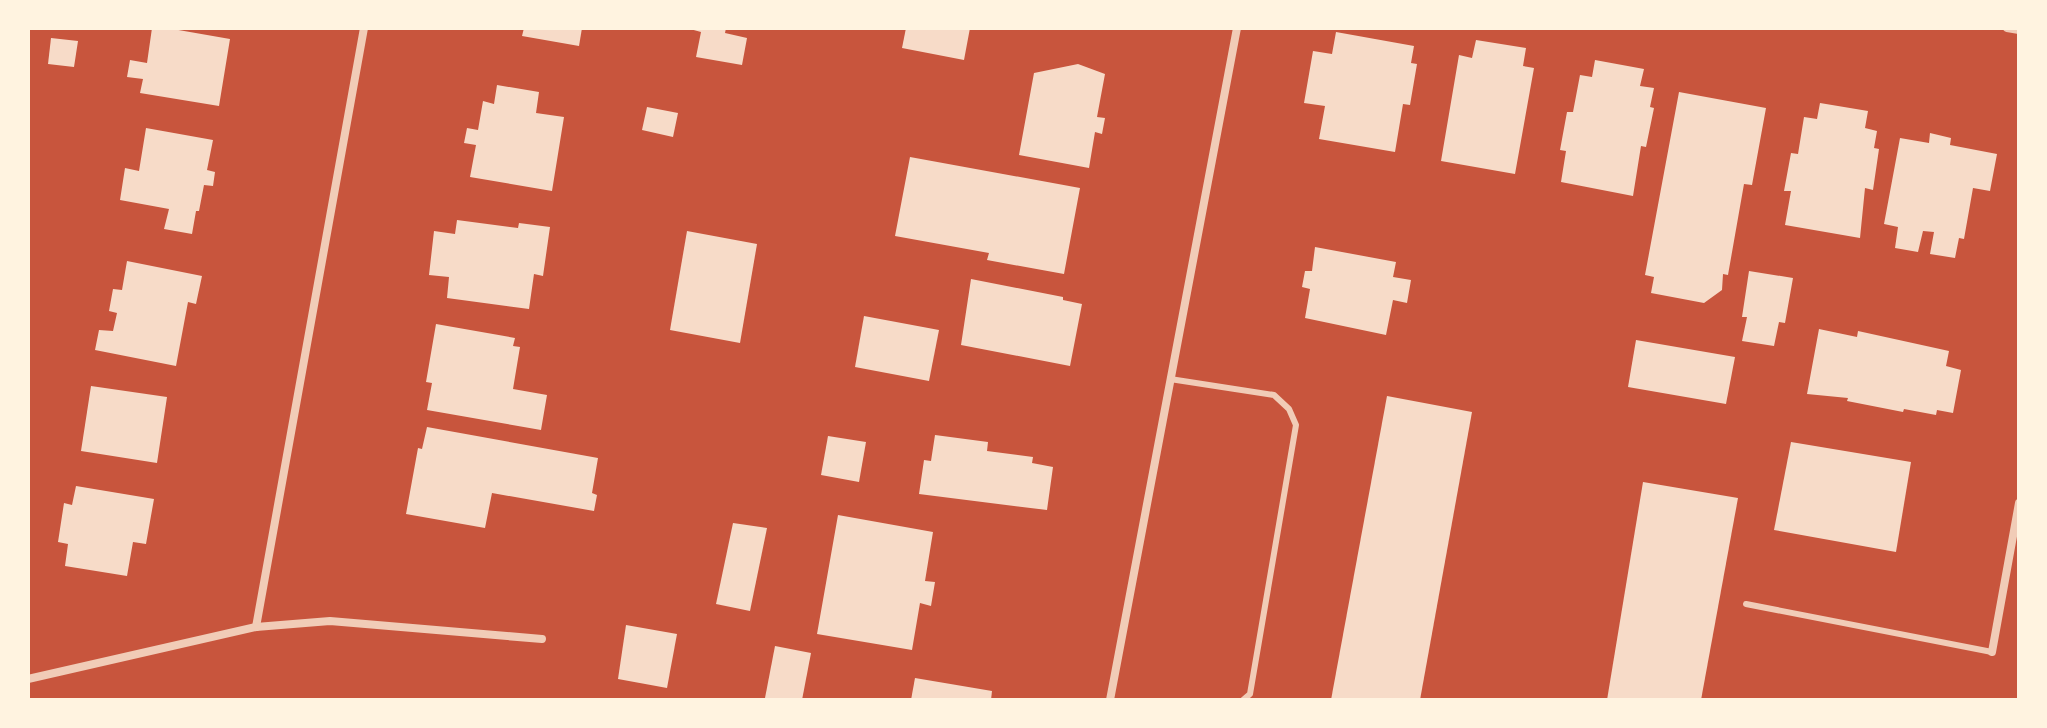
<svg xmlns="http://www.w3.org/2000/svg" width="2047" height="728" viewBox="0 0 2047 728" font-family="'Archivo Narrow',sans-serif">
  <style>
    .building { fill: #f7dbc8 }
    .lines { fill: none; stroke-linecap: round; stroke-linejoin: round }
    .service { stroke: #f1ccb7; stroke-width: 6 }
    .minor { stroke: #f1ccb7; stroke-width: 8 }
  </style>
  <rect width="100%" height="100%" fill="#c8553d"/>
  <g class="building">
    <polygon points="152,28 167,28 230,39 219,106 140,93 143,79 127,77 130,60 147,63"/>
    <polygon points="524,28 582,28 579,46 522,36"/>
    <polygon points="690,28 726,28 725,33 747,38 742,65 696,57 701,32 690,29"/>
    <polygon points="906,28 970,28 964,60 902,48"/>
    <polygon points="1336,32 1414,46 1411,63 1417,64 1410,105 1403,104 1395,152 1319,139 1325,106 1304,103 1313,51 1332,54"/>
    <polygon points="51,38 78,41 74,67 48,64"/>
    <polygon points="1476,40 1526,48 1523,66 1534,68 1515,174 1441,161 1459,55 1472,58"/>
    <polygon points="1595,60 1644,69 1640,86 1654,88 1650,107 1654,108 1646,147 1641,146 1633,196 1561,182 1566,151 1560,150 1567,112 1573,112 1580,75 1592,77"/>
    <polygon points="1078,64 1105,74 1097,117 1105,118 1102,134 1095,132 1089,168 1019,155 1034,73"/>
    <polygon points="497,85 539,92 536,113 564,117 552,191 470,177 476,145 464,143 467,128 478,130 483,101 494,104"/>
    <polygon points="1679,92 1766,108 1752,185 1744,184 1728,275 1723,274 1722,290 1704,303 1651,293 1654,277 1645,275"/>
    <polygon points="1820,103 1868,111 1865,128 1877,131 1874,148 1879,149 1873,190 1865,188 1860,238 1785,225 1791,191 1784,191 1791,153 1798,154 1804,117 1817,119"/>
    <polygon points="647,107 678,113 673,137 642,130"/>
    <polygon points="146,128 213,140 207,170 215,172 213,186 204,185 199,211 196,211 192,234 164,229 169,209 120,200 125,168 139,171"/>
    <polygon points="1930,133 1951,138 1950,145 1997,154 1990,191 1973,188 1964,239 1959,238 1955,258 1930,254 1934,232 1923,231 1918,252 1895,248 1898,227 1884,224 1900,138 1929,143"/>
    <polygon points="910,157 1080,188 1064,274 987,260 989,253 895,236"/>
    <polygon points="457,220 518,228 519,223 550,227 543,276 534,274 529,309 447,298 449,277 429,275 434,231 455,234"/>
    <polygon points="687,231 757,244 740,343 670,330"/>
    <polygon points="1315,247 1396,262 1393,277 1411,280 1407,303 1393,300 1386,335 1305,318 1310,289 1302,287 1305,271 1312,271"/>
    <polygon points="127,261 202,276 196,304 188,302 176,366 95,350 99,330 113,331 117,313 109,311 113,289 122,290"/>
    <polygon points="1749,271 1793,278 1785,323 1779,322 1774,346 1742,341 1747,317 1742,317"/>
    <polygon points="971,279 1063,297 1063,300 1082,304 1070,366 961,345"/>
    <polygon points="864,316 939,330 929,381 855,367"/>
    <polygon points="436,324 515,338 513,346 520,347 513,389 547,395 541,430 427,410 432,383 426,382"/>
    <polygon points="1819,329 1857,337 1858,331 1949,351 1946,366 1961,370 1953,413 1937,410 1936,415 1904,409 1903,412 1847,401 1848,398 1807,394"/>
    <polygon points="1636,340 1735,357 1726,404 1628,387"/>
    <polygon points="91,386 167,397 157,463 81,451"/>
    <polygon points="1387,396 1472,412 1420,700 1331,700"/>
    <polygon points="427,427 598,458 592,493 597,495 594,511 492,493 485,528 406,514 418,448 422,449"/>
    <polygon points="935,435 988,442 987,451 1033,457 1032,463 1053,467 1047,510 919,494 924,460 931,461"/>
    <polygon points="828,436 866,442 859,482 821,475"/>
    <polygon points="1791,442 1911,462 1896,552 1774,530"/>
    <polygon points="1643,482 1738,498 1701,700 1607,700"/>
    <polygon points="76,486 154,499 146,544 133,542 127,576 65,566 68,544 58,542 64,503 72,505"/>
    <polygon points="838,515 933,532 925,581 935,582 931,606 920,603 912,650 817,634"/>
    <polygon points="733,523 767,528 750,611 716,604"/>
    <polygon points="626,625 677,634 667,688 618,679"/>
    <polygon points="775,646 811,653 802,700 777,700 765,698"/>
    <polygon points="915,678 992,691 991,700 911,700"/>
  </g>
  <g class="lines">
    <g class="service">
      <polyline points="1170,379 1274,395 1289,409 1296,425 1250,694 1243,700"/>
      <polyline points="1746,604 1992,652"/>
    </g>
    <g class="minor">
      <polyline points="2007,28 2019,30"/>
      <polyline points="256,627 364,28"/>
      <polyline points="1992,652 2019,503"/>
      <polyline points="28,679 256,627 330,621 542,639"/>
      <polyline points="1110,700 1237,28"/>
    </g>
  </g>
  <rect width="2047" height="728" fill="none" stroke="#fff3e0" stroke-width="60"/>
</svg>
